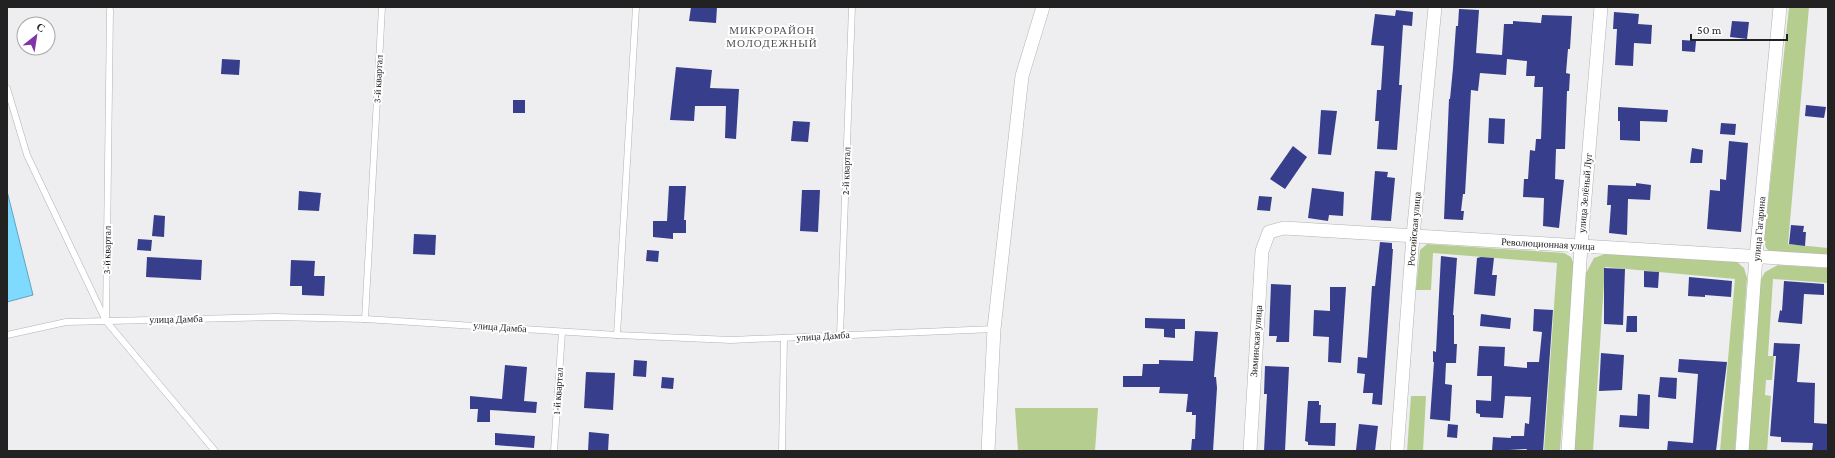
<svg xmlns="http://www.w3.org/2000/svg" width="1835" height="458" viewBox="0 0 1835 458" font-family="'Crimson Pro',serif">
  <style>
    .green { fill: #b5ce8f }
    .water { fill: #7edafe; stroke: #62a3bc }
    .building { fill: #373e8b }
    .lines { fill: none; stroke-linecap: round; stroke-linejoin: round }
    .lane-casing { stroke: #b2b2b4; stroke-width: 7 }
    .street-casing { stroke: #b2b2b4; stroke-width: 14 }
    .lane { stroke: #fff; stroke-width: 6 }
    .street { stroke: #fff; stroke-width: 13 }
    .labels { text-anchor: middle; dominant-baseline: central; stroke-width: 4; stroke-linejoin: round; paint-order: stroke }
    .street-label { font-size: 10px; fill: #222; stroke: #fff }
    .neighbourhood-label { font-size: 11px; letter-spacing: 1px; fill: #515152; stroke: #fff }
  </style>
  <rect width="100%" height="100%" fill="#eeeef0"/>
  <g class="green">
    <polygon points="1789,7 1809,7 1788,244 1828,248 1828,255 1769,251 1766,248 1764,240"/>
    <polygon points="1427,244 1564,253 1571,257 1574,264 1560,451 1544,451 1557,263 1433,253 1431,290 1416,290 1420,250"/>
    <polygon points="1605,254 1737,262 1744,268 1747,278 1735,451 1720,451 1735,279 1605,267 1593,451 1574,451 1586,273 1594,258"/>
    <polygon points="1778,265 1828,268 1828,283 1773,279 1768,356 1774,356 1772,380 1766,380 1765,395 1771,396 1767,451 1748,451 1760,281 1765,272"/>
    <polygon points="1411,396 1426,396 1423,451 1407,451"/>
    <polygon points="1015,408 1098,408 1095,451 1018,451"/>
  </g>
  <polygon class="water" points="7,191 33,295 7,302"/>
  <g class="building">
    <polygon points="691,7 717,7 716,23 689,21"/>
    <polygon points="1459,9 1479,10 1476,53 1502,55 1504,24 1513,24 1513,21 1541,23 1542,15 1572,16 1570,49 1568,49 1566,73 1570,74 1569,91 1567,91 1565,149 1556,149 1555,179 1564,180 1559,228 1543,226 1544,198 1523,197 1524,179 1528,179 1530,150 1535,151 1536,139 1541,139 1543,87 1534,87 1535,76 1526,76 1527,61 1507,59 1506,75 1480,73 1478,91 1471,90 1465,194 1463,194 1461,211 1464,211 1463,220 1444,219 1449,99 1450,99 1453,68 1456,26 1458,26"/>
    <polygon points="1396,10 1413,12 1412,26 1403,25 1399,85 1402,85 1397,150 1377,149 1379,121 1375,121 1377,90 1381,90 1384,46 1371,45 1375,14 1395,16"/>
    <polygon points="1614,12 1639,14 1638,24 1652,25 1651,44 1634,43 1633,66 1615,65 1617,29 1613,29"/>
    <polygon points="1732,21 1749,22 1747,39 1730,37"/>
    <polygon points="1682,40 1696,41 1695,52 1682,51"/>
    <polygon points="222,59 240,60 239,75 221,74"/>
    <polygon points="676,67 712,70 710,88 739,89 736,139 725,138 726,106 695,106 694,121 670,120"/>
    <rect x="513" y="100" width="12" height="13"/>
    <polygon points="1806,105 1826,107 1824,118 1805,116"/>
    <polygon points="1618,107 1668,110 1667,122 1640,121 1640,141 1620,140 1620,121 1618,121"/>
    <polygon points="1321,110 1337,111 1331,155 1318,154"/>
    <polygon points="1489,118 1505,119 1504,144 1488,143"/>
    <polygon points="793,121 810,122 808,142 791,141"/>
    <polygon points="1721,123 1736,124 1735,135 1720,134"/>
    <polygon points="1729,141 1748,143 1741,232 1707,229 1710,190 1720,191 1720,179 1726,180"/>
    <polygon points="1293,146 1307,157 1285,189 1270,179"/>
    <polygon points="1692,148 1703,150 1702,163 1690,163"/>
    <polygon points="1375,171 1388,172 1387,177 1395,178 1391,221 1371,220"/>
    <polygon points="1636,183 1651,185 1650,200 1628,199 1627,235 1609,233 1611,205 1607,205 1608,185 1636,186"/>
    <polygon points="669,186 686,186 684,220 686,220 686,233 673,233 673,239 653,237 653,221 667,221"/>
    <polygon points="1312,188 1344,192 1343,216 1329,215 1328,221 1308,218"/>
    <polygon points="802,190 820,190 818,232 800,231"/>
    <polygon points="299,191 321,193 319,211 298,210"/>
    <polygon points="1259,196 1272,197 1270,211 1257,210"/>
    <polygon points="154,215 165,216 164,237 152,236"/>
    <polygon points="1791,225 1804,226 1803,232 1806,232 1805,246 1789,244"/>
    <polygon points="414,234 436,235 435,255 413,254"/>
    <polygon points="138,239 152,240 151,251 137,250"/>
    <polygon points="1380,242 1392,243 1392,249 1393,249 1382,405 1372,404 1373,393 1363,393 1365,374 1357,373 1358,357 1367,358 1372,286 1375,286"/>
    <polygon points="647,250 659,251 658,262 646,261"/>
    <polygon points="1441,256 1457,258 1453,315 1454,315 1454,344 1457,344 1456,363 1446,363 1445,384 1452,385 1450,421 1430,419 1434,362 1433,362 1433,351 1436,352"/>
    <polygon points="147,257 202,260 201,280 146,277"/>
    <polygon points="1481,257 1494,258 1492,275 1497,275 1495,296 1474,294 1477,258"/>
    <polygon points="291,260 315,261 314,276 325,276 324,296 302,295 302,286 290,286"/>
    <polygon points="1604,268 1625,269 1623,325 1604,324"/>
    <polygon points="1644,271 1659,272 1658,288 1644,287"/>
    <polygon points="1689,277 1732,281 1731,297 1705,295 1705,297 1688,296"/>
    <polygon points="1784,281 1824,284 1824,295 1804,294 1802,324 1778,322 1780,310 1782,311"/>
    <polygon points="1271,284 1291,285 1289,342 1276,342 1277,336 1269,336"/>
    <polygon points="1330,287 1346,287 1341,363 1328,362 1329,337 1313,336 1314,310 1330,311"/>
    <polygon points="1534,309 1553,310 1543,451 1526,451 1527,449 1492,451 1493,437 1511,438 1511,436 1524,436 1525,423 1529,424 1531,397 1505,396 1503,418 1480,417 1480,414 1476,413 1476,400 1491,401 1492,376 1477,376 1479,346 1505,347 1504,366 1527,368 1527,362 1539,362 1542,332 1533,331"/>
    <polygon points="1481,314 1511,318 1510,329 1480,326"/>
    <polygon points="1627,316 1637,316 1637,332 1626,332"/>
    <polygon points="1145,318 1185,319 1185,329 1175,329 1175,338 1164,337 1164,329 1145,328"/>
    <polygon points="1195,331 1218,332 1214,377 1216,377 1217,388 1213,451 1191,451 1192,439 1195,439 1196,415 1192,415 1192,412 1186,412 1188,394 1159,393 1160,387 1123,387 1123,376 1142,376 1143,364 1159,364 1159,360 1193,361"/>
    <polygon points="1774,343 1800,344 1797,382 1815,383 1814,423 1828,424 1828,451 1812,451 1813,443 1781,442 1781,437 1770,436 1776,356 1773,356"/>
    <polygon points="1601,353 1624,355 1622,390 1599,391"/>
    <polygon points="1679,359 1727,362 1716,451 1667,451 1668,441 1693,443 1698,374 1678,372"/>
    <polygon points="634,360 647,361 646,377 633,376"/>
    <polygon points="505,365 527,367 524,401 537,402 536,413 490,410 490,422 477,422 478,409 470,409 470,396 502,399"/>
    <polygon points="1265,366 1289,367 1285,451 1264,451 1267,394 1264,394"/>
    <polygon points="586,372 615,373 613,410 584,408"/>
    <polygon points="662,377 674,378 673,389 661,388"/>
    <polygon points="1660,377 1677,378 1676,399 1658,397"/>
    <polygon points="1638,394 1650,395 1649,429 1619,427 1620,415 1637,416"/>
    <polygon points="1308,401 1319,401 1319,405 1321,405 1320,423 1336,423 1335,446 1308,445 1308,442 1305,441"/>
    <polygon points="1359,424 1378,426 1375,451 1356,450"/>
    <polygon points="1448,424 1458,425 1457,438 1447,437"/>
    <polygon points="589,432 609,434 608,451 588,451"/>
    <polygon points="495,433 535,436 534,448 495,445"/>
  </g>
  <g class="lines">
    <defs>
      <g id="lane">
        <polyline points="110,10 106,321 215,451"/>
        <polyline points="7,88 27,155 105,319"/>
        <polyline points="365,319 382,7"/>
        <polyline points="7,335 66,322 274,317 365,319 617,335 731,340 994,329"/>
        <polyline points="617,335 636,7"/>
        <polyline points="840,335 852,7"/>
        <polyline points="554,451 562,332"/>
        <polyline points="782,451 784,338"/>
      </g>
      <g id="street">
        <polyline points="988,451 994,329 1022,76 1043,7"/>
        <polyline points="1250,451 1262,251 1269,232 1284,228 1828,261"/>
        <polyline points="1397,451 1413,236 1435,7"/>
        <polyline points="1568,451 1581,245 1601,7"/>
        <polyline points="1742,451 1756,256 1780,7"/>
      </g>
    </defs>
    <use href="#lane" class="lane-casing"/>
    <use href="#street" class="street-casing"/>
    <use href="#lane" class="lane"/>
    <use href="#street" class="street"/>
  </g>
  <g class="labels">
    <g class="street-label">
      <text transform="translate(378 79) rotate(-87)">3-й квартал</text>
      <text transform="translate(846 171) rotate(-88)">2-й квартал</text>
      <text transform="translate(1585 193) rotate(-85)">улица Зелёный Луг</text>
      <text transform="translate(1414 229) rotate(-85)">Российская улица</text>
      <text transform="translate(1759 229) rotate(-85)">улица Гагарина</text>
      <text transform="translate(1548 244) rotate(3)">Революционная улица</text>
      <text transform="translate(107 250) rotate(-89)">3-й квартал</text>
      <text transform="translate(176 319) rotate(-1)">улица Дамба</text>
      <text transform="translate(500 327) rotate(4)">улица Дамба</text>
      <text transform="translate(823 336) rotate(-3)">улица Дамба</text>
      <text transform="translate(1256 341) rotate(-86)">Зиминская улица</text>
      <text transform="translate(558 391) rotate(-86)">1-й квартал</text>
    </g>
    <g class="neighbourhood-label">
      <text x="772" y="30">МИКРОРАЙОН<tspan x="772" dy="13">МОЛОДЕЖНЫЙ</tspan></text>
    </g>
  </g>
  <rect width="1835" height="458" fill="none" stroke="#222222" stroke-width="16"/>
  <g transform="translate(36 36) rotate(30)"><circle r="19" fill="#ffffff" stroke="#a7a7a7"/>
  <path d="M0-3L7 15L0 10L-7 15Z" fill="#7f34a6"/>
  <text y="-6" font-size="11" font-weight="bold" text-anchor="middle" fill="#222222">С</text>
  </g>
  <path d="M1691 34v6h96v-6" fill="none" stroke="#222222" stroke-width="2"/>
  <text x="1697" y="34" font-size="12" fill="#222222" stroke="#ffffff" stroke-width="3" paint-order="stroke">50 m</text>
</svg>
